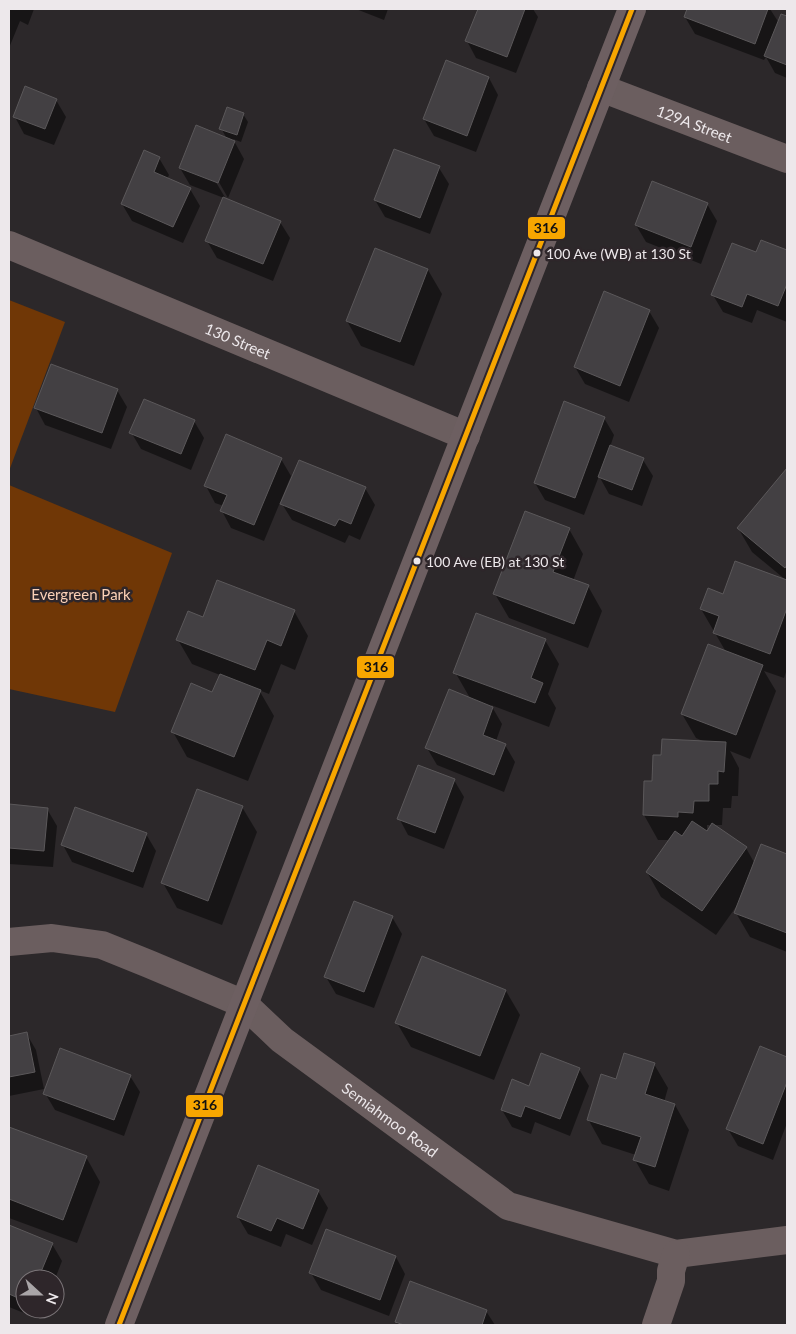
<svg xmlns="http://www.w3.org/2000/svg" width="796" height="1334" viewBox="0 0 796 1334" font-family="Lato,sans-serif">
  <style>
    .green { fill: #703706 }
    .shadow { fill: #0007 }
    .building { fill: #434043; stroke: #5b585a }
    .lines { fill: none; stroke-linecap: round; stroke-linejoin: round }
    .street { stroke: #6b5e5f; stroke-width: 28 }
    .secondary { stroke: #6d5f61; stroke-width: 28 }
    .bus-1-casing { stroke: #2e262a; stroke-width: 9 }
    .bus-1 { stroke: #f7a600; stroke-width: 5 }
    .bus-dot { fill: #ede8eb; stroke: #2e262a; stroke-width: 2 }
    .labels { text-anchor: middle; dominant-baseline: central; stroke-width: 5; stroke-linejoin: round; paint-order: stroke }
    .bus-label { font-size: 14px; fill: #ede8eb; stroke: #2e262a; text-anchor: start }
    .street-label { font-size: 15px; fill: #ede8eb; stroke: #2e262a }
    .park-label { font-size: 15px; fill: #fcd1b7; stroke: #2e262a }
    .line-badge { stroke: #2e262a; stroke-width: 2 }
    .pale-badge-label { font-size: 14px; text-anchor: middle; font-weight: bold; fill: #111 }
  </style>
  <rect width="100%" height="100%" fill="#2c282a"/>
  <g class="green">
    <polygon points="9,300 65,322 9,471"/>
    <polygon points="9,485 172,553 115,712 9,689"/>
  </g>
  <g class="shadow">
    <polygon points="9,9 34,9 28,25 20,21 9,48"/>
    <polygon points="356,9 388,9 384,20"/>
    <polygon points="479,9 533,9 538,17 516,73 476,58 467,41"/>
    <polygon points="688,9 770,9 779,23 782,15 787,18 787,78 775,73 766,57 764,60 695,34 685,17"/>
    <polygon points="489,78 498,95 476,152 434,136 424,119"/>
    <polygon points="56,100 66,117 54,145 24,134 15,117"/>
    <polygon points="243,114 248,122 241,142 233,139 244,159 228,198 216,177 214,179 226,199 280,222 290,238 273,281 217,258 207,241 224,198 190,185 180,168 227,139 221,128"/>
    <polygon points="159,158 169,175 167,179 190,189 200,206 183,243 132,221 122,204"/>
    <polygon points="439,168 449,184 430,234 385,217 375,200"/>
    <polygon points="707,204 717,221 701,264 646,242 636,225"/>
    <polygon points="761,241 787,251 787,322 757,310 752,323 723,312 713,295 756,254"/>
    <polygon points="428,270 442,294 414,366 361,346 347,321"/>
    <polygon points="649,311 659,328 629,402 585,384 575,367"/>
    <polygon points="117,390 127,407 111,449 45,425 36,408"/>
    <polygon points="604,418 614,435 610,447 643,460 653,476 642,506 609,494 599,476 584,515 545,500 535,483"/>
    <polygon points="194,421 204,438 191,470 141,449 131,432"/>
    <polygon points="281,459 291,476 264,541 231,528 222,511 224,506 215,503 206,486"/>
    <polygon points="787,470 787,581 752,552 738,528"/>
    <polygon points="365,488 375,505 360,540 349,535 345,543 292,520 282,504"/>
    <polygon points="569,529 583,554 573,581 588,586 602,611 588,648 509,618 495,594"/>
    <polygon points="736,563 787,582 787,669 784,678 764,671 776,691 750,759 730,751 739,768 738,796 732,796 731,808 723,808 722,825 707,825 707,834 746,848 755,864 762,845 787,855 787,952 750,937 736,913 738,904 716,935 661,897 647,872 669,840 658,840 644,815 653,783 662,757 705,742 696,738 682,714 726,652 701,609 724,595"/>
    <polygon points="294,611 308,636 295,670 281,664 269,694 259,690 274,716 248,781 187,757 173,732 213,693 220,675 192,664 178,640 204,618"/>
    <polygon points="545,640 559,664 548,694 556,708 549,727 491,705 502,724 496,741 505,745 515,762 504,792 437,765 427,748 470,698 455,672"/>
    <polygon points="454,780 464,797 444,849 408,835 399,818"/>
    <polygon points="9,806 47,809 57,826 53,867 9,864"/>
    <polygon points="242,807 257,832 222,925 177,908 163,883"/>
    <polygon points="146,834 156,851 143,888 72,862 63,845"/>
    <polygon points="392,917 402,934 374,1008 336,994 326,977"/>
    <polygon points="506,991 520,1015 494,1080 411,1047 397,1023"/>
    <polygon points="26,1033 36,1050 44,1089 9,1096 9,1037"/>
    <polygon points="760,1047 787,1058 787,1123 773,1160 738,1146 728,1129"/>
    <polygon points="654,1064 668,1088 664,1102 675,1105 689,1130 669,1191 649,1184 635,1160 636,1155 602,1144 588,1119 617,1080"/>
    <polygon points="579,1069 589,1086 570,1136 535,1122 531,1134 512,1127 502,1110 530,1088"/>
    <polygon points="130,1076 140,1092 124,1136 55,1110 45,1093"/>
    <polygon points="9,1128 86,1157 100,1182 77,1243 9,1218"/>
    <polygon points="318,1191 328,1208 312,1245 286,1234 281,1247 248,1234 238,1217"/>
    <polygon points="9,1226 52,1244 62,1261 55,1279 25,1279 25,1309 42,1309 39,1319 9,1307"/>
    <polygon points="327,1231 396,1257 405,1274 389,1316 321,1290 311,1273"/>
    <polygon points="486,1311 495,1325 398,1325 396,1322"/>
  </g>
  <g class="building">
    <polygon points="478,9 525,9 507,57 465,41"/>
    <polygon points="687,9 768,9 755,44 684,17"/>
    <polygon points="781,14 787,16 787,65 764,56"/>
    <polygon points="446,60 489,77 467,136 423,119"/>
    <polygon points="25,86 57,99 45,129 13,117"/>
    <polygon points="227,107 244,113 237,135 219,129"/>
    <polygon points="196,125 235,141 218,183 179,168"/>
    <polygon points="394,149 440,166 420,218 374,200"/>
    <polygon points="144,150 160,157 154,172 191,188 173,227 121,204"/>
    <polygon points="652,181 708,203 691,247 635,225"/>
    <polygon points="223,197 281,221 263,264 205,241"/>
    <polygon points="761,240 787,250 787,284 778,306 747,294 742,307 711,295 732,243 756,252"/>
    <polygon points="375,248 428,269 400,342 346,321"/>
    <polygon points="604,291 650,310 620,386 574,367"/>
    <polygon points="51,364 118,389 102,433 34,408"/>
    <polygon points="144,399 195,420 181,454 129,433"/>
    <polygon points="564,401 605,417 575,498 534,483"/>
    <polygon points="226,434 282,458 254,525 220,511 227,495 204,486"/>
    <polygon points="610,445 644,458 632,490 598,477"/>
    <polygon points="299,460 366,487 351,524 339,519 335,526 280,504"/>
    <polygon points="787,468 787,565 785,568 737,528"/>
    <polygon points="525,511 570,528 553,572 589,585 574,624 493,594"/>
    <polygon points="735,561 787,580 787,608 770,654 713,633 719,616 700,609 708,588 723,594"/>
    <polygon points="217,580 295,610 281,646 267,640 255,670 176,640 188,611 203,617"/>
    <polygon points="476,613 546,639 531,678 543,683 535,703 453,673"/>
    <polygon points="708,644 763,665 736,735 681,714"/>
    <polygon points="220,674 261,690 234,757 171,732 191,683 212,692"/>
    <polygon points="449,689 493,707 483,735 506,744 494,775 425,748"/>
    <polygon points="662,739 726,742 724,772 718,771 718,784 709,784 709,801 694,801 693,813 678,812 678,817 643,815 644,781 652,781 653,755 661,755"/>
    <polygon points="418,765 455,779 435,833 397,819"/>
    <polygon points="197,789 243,806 208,901 161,883"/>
    <polygon points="9,804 48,808 44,851 9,848"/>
    <polygon points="75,807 147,833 133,872 61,845"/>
    <polygon points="692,821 707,831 712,823 747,847 702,911 646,872 675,831 682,836"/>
    <polygon points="761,844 787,854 787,933 734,913"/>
    <polygon points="354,901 393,916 364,992 324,977"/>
    <polygon points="422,956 506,990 480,1056 395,1023"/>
    <polygon points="27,1032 35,1072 9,1077 9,1036"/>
    <polygon points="760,1046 787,1057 787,1082 763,1144 726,1129"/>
    <polygon points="60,1048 131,1075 114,1120 43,1094"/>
    <polygon points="541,1053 580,1068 560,1119 525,1106 521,1117 501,1110 512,1079 529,1086"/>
    <polygon points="624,1053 655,1063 645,1094 675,1104 655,1167 633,1160 641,1137 587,1120 601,1074 616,1079"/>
    <polygon points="9,1127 87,1156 63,1220 9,1199"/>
    <polygon points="258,1165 319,1190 303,1229 277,1218 271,1231 237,1217"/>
    <polygon points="9,1225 53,1243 38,1279 25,1279 25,1301 9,1294"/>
    <polygon points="326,1229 396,1256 380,1300 309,1273"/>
    <polygon points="410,1281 487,1310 482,1325 404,1325 395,1322"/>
  </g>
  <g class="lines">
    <g class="street">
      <path id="s1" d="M601,88L787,159"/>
      <path id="s2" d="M9,245L466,436"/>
      <path id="s3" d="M9,942L52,938L102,945L149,964L244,1004L282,1040L508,1206L676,1254L787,1240"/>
      <polyline points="656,1325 671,1281 671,1271 676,1254"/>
    </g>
    <polyline class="secondary" points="119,1325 632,9"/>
    <defs>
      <polyline id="bus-1" points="119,1325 632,9"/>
    </defs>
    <use href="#bus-1" class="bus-1-casing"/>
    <use href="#bus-1" class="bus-1"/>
  </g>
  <g class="bus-dot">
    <circle cx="537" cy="253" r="4.5"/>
    <circle cx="417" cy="561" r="4.5"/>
  </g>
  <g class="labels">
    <g class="bus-label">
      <text x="546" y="253">100 Ave (WB) at 130 St</text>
      <text x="426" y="561">100 Ave (EB) at 130 St</text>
    </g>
    <g class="street-label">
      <text stroke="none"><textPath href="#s1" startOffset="100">129A Street</textPath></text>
      <text stroke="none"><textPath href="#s2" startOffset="248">130 Street</textPath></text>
      <text stroke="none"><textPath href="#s3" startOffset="434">Semiahmoo Road</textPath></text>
    </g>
    <g class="park-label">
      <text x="81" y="594">Evergreen Park</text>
    </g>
  </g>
  <g class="line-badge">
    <rect x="527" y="216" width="39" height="24" rx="5" fill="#f7a600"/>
    <rect x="356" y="655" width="39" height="24" rx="5" fill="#f7a600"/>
    <rect x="185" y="1094" width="39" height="24" rx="5" fill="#f7a600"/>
  </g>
  <g class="pale-badge-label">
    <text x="546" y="233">316</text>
    <text x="376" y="672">316</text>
    <text x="205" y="1110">316</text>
  </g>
  <rect width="796" height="1334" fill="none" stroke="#ede8eb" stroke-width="20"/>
  <g transform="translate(40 1294) rotate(111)"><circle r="24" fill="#2e262a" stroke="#7a7477"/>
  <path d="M0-4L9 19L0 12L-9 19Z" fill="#a9a5a7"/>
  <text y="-8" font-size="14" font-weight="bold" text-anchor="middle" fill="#ede8eb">N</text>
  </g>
</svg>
